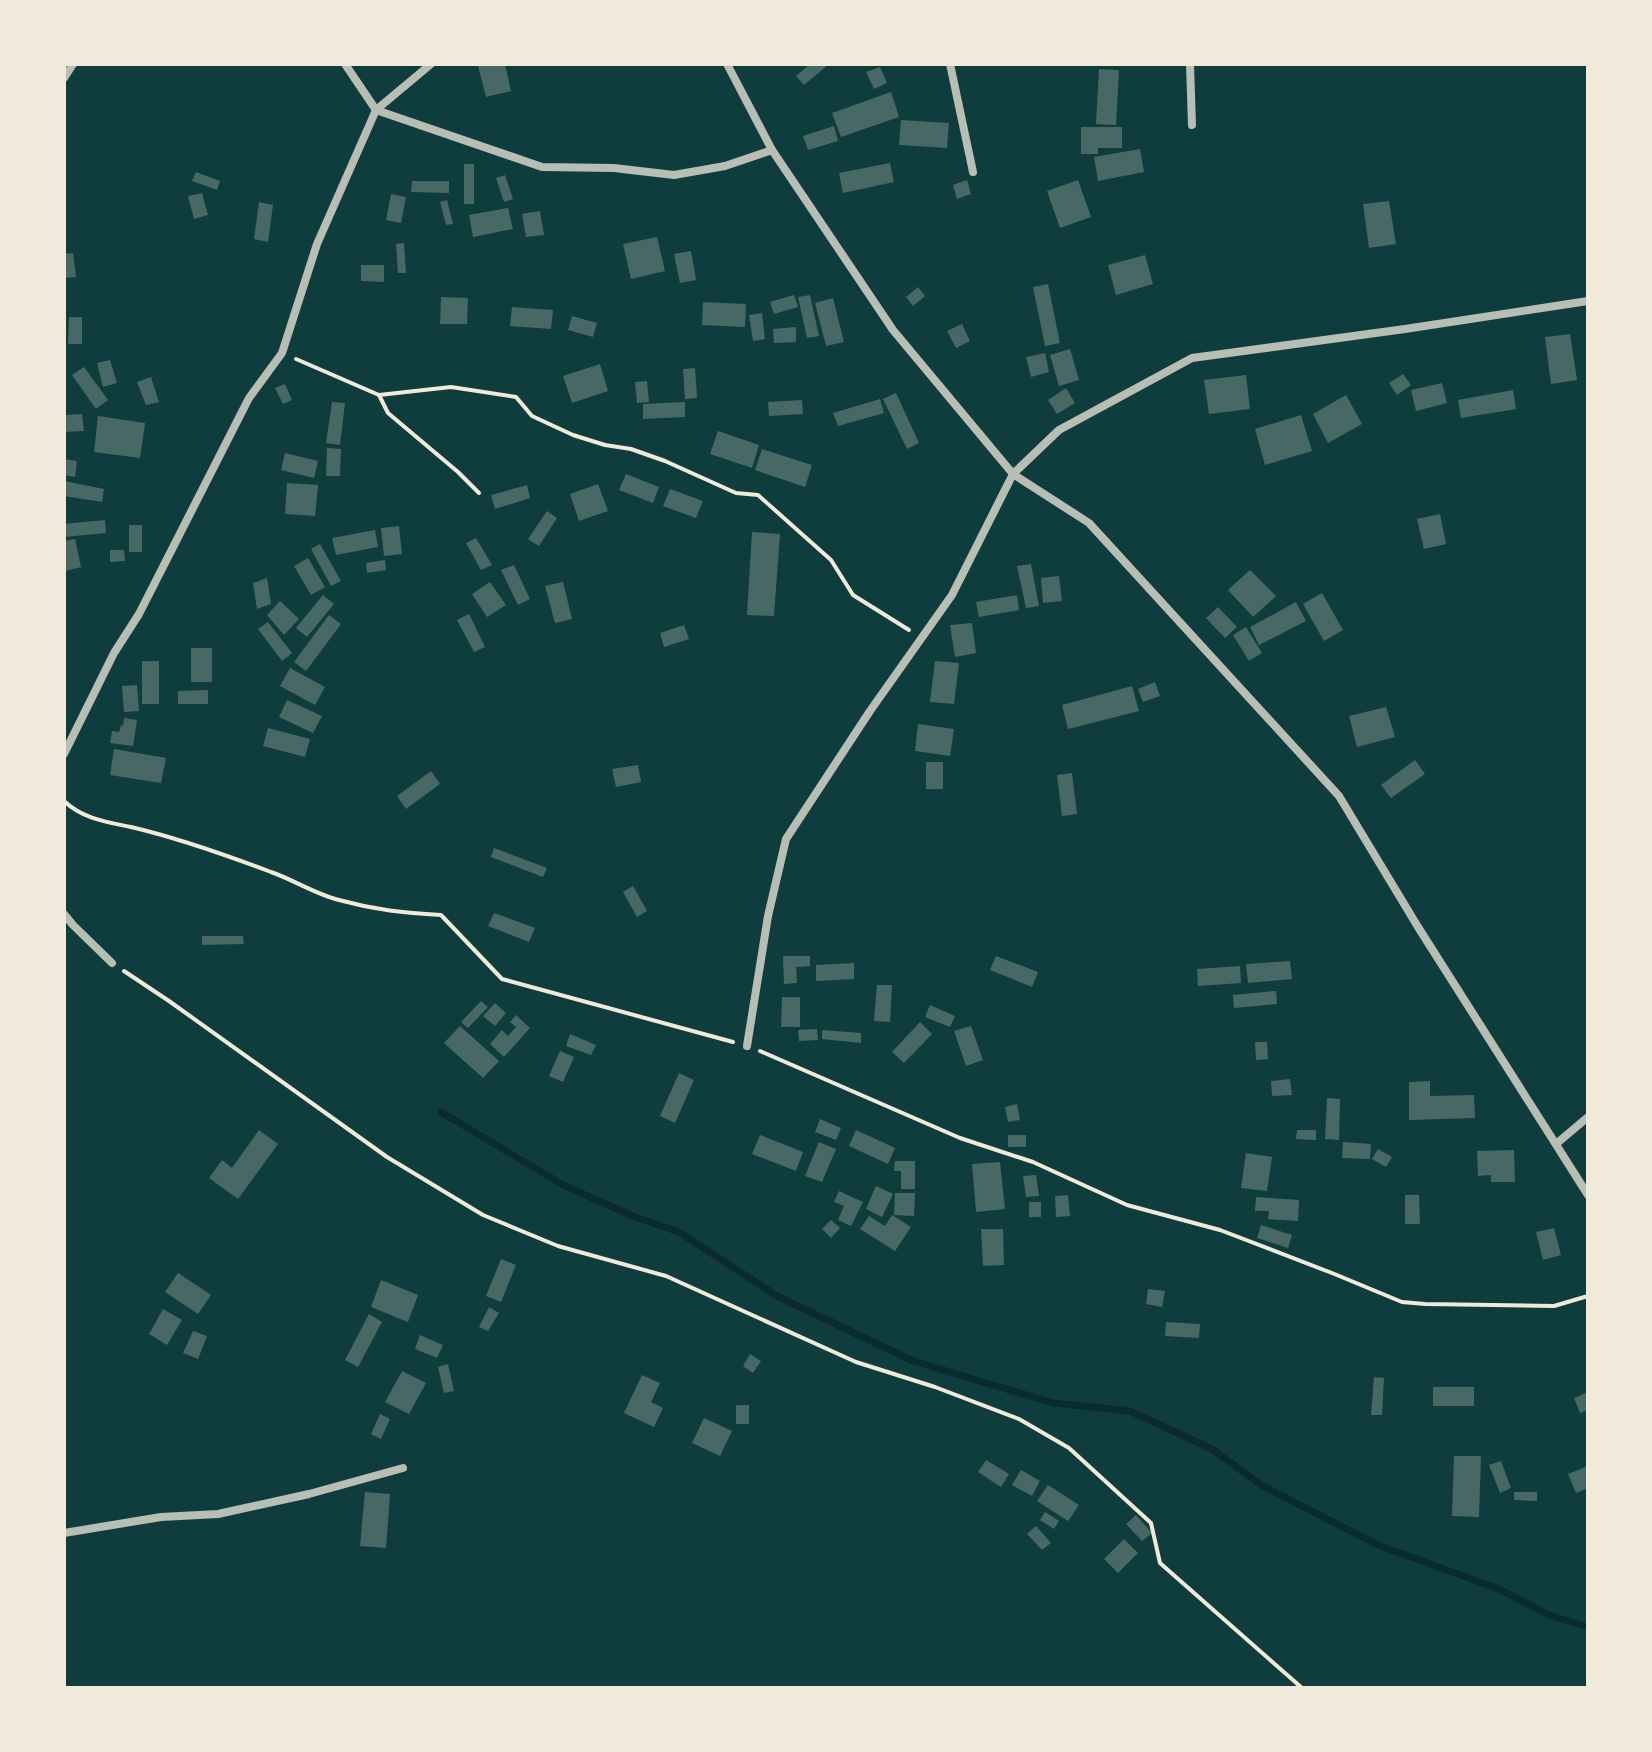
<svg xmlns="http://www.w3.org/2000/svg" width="1652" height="1752" viewBox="0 0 1652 1752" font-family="Rubik,sans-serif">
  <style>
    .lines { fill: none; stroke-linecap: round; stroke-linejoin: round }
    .stream { stroke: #0a2a2b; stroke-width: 7 }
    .building { fill: #486865 }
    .path { stroke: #f1e9da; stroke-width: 4 }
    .minor { stroke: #b8beb3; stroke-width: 8 }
  </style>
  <rect width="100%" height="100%" fill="#0f3d3e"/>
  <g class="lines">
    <polyline class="stream" points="441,1112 565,1186 635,1217 679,1232 777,1296 913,1361 1053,1403 1130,1411 1212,1449 1261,1485 1378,1545 1499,1589 1549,1615 1588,1627"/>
  </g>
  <g class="building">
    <polygon points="485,64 505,64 511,91 486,97 478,66"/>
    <polygon points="810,64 829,64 804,85 796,76"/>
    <polygon points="880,67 887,83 874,89 866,72"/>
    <polygon points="1099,69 1119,70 1116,125 1096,124"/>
    <polygon points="891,92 899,117 841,137 832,113"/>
    <polygon points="901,120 949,123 947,148 899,145"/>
    <polygon points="834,126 838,141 808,150 803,136"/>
    <polygon points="1081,127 1122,127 1122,148 1098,148 1098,154 1081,154"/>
    <polygon points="1140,149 1144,172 1098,181 1094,157"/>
    <polygon points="890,163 894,182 843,193 839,173"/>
    <rect x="464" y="164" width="10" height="40"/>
    <polygon points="196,172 220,181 217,190 192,181"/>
    <polygon points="505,175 513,199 504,202 496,178"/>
    <polygon points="967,180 971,194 957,199 953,185"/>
    <polygon points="1078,180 1091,217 1060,228 1047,191"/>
    <polygon points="412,181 449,181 449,193 411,192"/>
    <polygon points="202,193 208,215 194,219 188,196"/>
    <polygon points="391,194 406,197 401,223 386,220"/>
    <polygon points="447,200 453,224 446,225 440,202"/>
    <polygon points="1389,201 1396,244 1369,248 1363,204"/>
    <polygon points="259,202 273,205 268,242 254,239"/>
    <polygon points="508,208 513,229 473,237 469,215"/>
    <polygon points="540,211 544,235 526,237 522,214"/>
    <polygon points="657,237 665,271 631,279 623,244"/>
    <polygon points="404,243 406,273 398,273 396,244"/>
    <polygon points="691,251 696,280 680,283 674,254"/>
    <polygon points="73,253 76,277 65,278 64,254"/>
    <polygon points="1145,255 1153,284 1116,295 1108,265"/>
    <polygon points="361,265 384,265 384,282 361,281"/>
    <polygon points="1048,284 1060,343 1045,346 1033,287"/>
    <polygon points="918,287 925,296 913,306 906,297"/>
    <polygon points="794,295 798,307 774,314 770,302"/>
    <polygon points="810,295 819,336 807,338 798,297"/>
    <polygon points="441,297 468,298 467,324 440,324"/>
    <polygon points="833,298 844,342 826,346 815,303"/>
    <polygon points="703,302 746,304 745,327 702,325"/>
    <polygon points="512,307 553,310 551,329 510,326"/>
    <polygon points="762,313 765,339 753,341 749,315"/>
    <polygon points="572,316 597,323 593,337 568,330"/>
    <polygon points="69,317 82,317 82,344 68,344"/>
    <polygon points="962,324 970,341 956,348 947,331"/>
    <polygon points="796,327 796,342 774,343 773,329"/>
    <polygon points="1570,334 1577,380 1551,384 1545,337"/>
    <polygon points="1070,349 1079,380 1059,386 1050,355"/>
    <polygon points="1045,353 1049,372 1031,377 1026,357"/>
    <polygon points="110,360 117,383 103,387 97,363"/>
    <polygon points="600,364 608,391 572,403 563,376"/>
    <polygon points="84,367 108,400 96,409 72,375"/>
    <polygon points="695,368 697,398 685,399 683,369"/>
    <polygon points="1403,374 1411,385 1397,395 1389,383"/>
    <polygon points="1246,375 1250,409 1209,414 1204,380"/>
    <polygon points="151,377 159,402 146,405 137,382"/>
    <polygon points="647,381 649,402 637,403 635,382"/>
    <polygon points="1442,383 1447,403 1416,411 1411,390"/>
    <polygon points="285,384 292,400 283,404 275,388"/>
    <polygon points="1066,388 1075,403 1057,414 1048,400"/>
    <polygon points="1513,390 1516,409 1461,418 1458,400"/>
    <polygon points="896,393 919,443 907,449 883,399"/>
    <polygon points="1346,395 1362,424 1328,443 1313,414"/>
    <polygon points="880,399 884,413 838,426 833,413"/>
    <polygon points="802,400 803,414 769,416 768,402"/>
    <polygon points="332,402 345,403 340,445 326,443"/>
    <polygon points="685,402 685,417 643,419 643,404"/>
    <polygon points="82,414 84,431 64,432 64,415"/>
    <polygon points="1301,415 1312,451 1265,465 1255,429"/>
    <polygon points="98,416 145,423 140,458 94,452"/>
    <polygon points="718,431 759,445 752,468 710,454"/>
    <polygon points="327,448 341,449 340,476 326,476"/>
    <polygon points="762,449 812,465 805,487 755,470"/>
    <polygon points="285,453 318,461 314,478 281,470"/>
    <polygon points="64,459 77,461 75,477 64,475"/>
    <polygon points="626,474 659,487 653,503 619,490"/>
    <polygon points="64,481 104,489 102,502 64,496"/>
    <polygon points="287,483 318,485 315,516 285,514"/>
    <polygon points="598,484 608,511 579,521 570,494"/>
    <polygon points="527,485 530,498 495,509 491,495"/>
    <polygon points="670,489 703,501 696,518 663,506"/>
    <polygon points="547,511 557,518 539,546 528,539"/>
    <polygon points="1440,514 1446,544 1424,549 1417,519"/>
    <polygon points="105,520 106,533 64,537 64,524"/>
    <rect x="129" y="525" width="13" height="27"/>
    <polygon points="399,526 402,554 384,556 381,528"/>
    <polygon points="375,530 378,547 336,555 332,538"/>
    <polygon points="752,532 780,534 774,616 747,615"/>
    <polygon points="476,538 492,565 481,570 466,543"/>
    <polygon points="75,539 81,567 65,571 64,541"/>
    <polygon points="320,544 341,581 331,586 311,549"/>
    <polygon points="110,550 124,550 125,561 110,562"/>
    <polygon points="308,558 325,587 311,595 294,566"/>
    <polygon points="385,560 386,570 367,573 366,563"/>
    <polygon points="1031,564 1039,606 1026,608 1017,566"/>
    <polygon points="514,565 530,599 518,605 501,570"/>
    <polygon points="1250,570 1276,596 1253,617 1228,590"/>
    <polygon points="1059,576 1062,601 1043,603 1041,578"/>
    <polygon points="267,578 271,604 257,609 253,583"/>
    <polygon points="490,582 506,605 487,617 472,594"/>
    <polygon points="563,582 572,619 555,623 545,586"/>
    <polygon points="1322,593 1343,630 1324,641 1303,604"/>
    <polygon points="323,595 334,604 307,637 296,628"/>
    <polygon points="1017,595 1019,610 979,617 976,602"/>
    <polygon points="280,601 299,619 284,635 267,615"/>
    <polygon points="1296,602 1306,621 1259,645 1250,627"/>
    <polygon points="1218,607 1237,627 1225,638 1206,618"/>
    <polygon points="469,614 485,647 474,652 457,620"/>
    <polygon points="329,615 341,624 306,671 294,662"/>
    <polygon points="268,622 292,653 282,661 258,629"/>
    <polygon points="972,623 976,653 955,657 950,625"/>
    <polygon points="684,625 689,639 664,647 660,633"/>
    <polygon points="1246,627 1262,653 1249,661 1233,635"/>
    <rect x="191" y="648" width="21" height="34"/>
    <rect x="142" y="661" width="17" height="43"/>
    <polygon points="935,661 959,663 954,704 930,702"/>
    <polygon points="290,668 325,687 315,705 280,686"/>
    <polygon points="1155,682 1160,696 1143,702 1138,689"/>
    <polygon points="137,685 139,711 124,712 122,686"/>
    <polygon points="1132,686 1139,711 1068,729 1062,705"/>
    <polygon points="208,690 208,704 178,704 178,691"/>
    <polygon points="287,700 322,716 313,733 279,717"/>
    <polygon points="1386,707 1395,737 1357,747 1349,716"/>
    <polygon points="124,718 137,720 133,746 110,743 112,731 119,732 121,725 123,726"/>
    <polygon points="918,724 954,729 950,756 915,751"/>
    <polygon points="268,728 310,739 305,757 263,746"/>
    <polygon points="114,749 166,758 161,783 110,775"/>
    <polygon points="1415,760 1425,774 1391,798 1381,785"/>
    <rect x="926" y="762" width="17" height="27"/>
    <polygon points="638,765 641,782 616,787 612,769"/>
    <polygon points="431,771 440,784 406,809 397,796"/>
    <polygon points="1072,773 1077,814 1062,816 1057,775"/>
    <polygon points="494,848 547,868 543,877 491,857"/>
    <polygon points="633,886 647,911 637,917 623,892"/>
    <polygon points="494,913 535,928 529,942 488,926"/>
    <polygon points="202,936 243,936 244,944 202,945"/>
    <polygon points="783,956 810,956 810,966 796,967 797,983 784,984"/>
    <polygon points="996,956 1038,972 1032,987 990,970"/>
    <polygon points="1290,961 1292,979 1248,983 1246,964"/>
    <polygon points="854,963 854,979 816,981 816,965"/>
    <polygon points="1240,966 1241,983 1198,986 1197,969"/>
    <polygon points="877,985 892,985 890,1022 874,1021"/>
    <polygon points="1276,991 1277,1004 1234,1008 1233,995"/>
    <polygon points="782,997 800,997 800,1027 781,1027"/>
    <polygon points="481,1001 488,1007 468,1028 461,1022"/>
    <polygon points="495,1003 506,1013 495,1026 483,1016"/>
    <polygon points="930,1005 955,1016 950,1027 925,1017"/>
    <polygon points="516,1015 530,1028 504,1057 490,1044 502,1030 508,1036 516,1027 510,1022"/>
    <polygon points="920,1022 932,1034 904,1063 892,1052"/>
    <polygon points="460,1026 499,1061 483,1078 444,1043"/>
    <polygon points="971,1026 983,1060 966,1066 954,1031"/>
    <polygon points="817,1029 818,1040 799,1041 798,1030"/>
    <polygon points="822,1030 861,1033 861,1043 822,1039"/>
    <polygon points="570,1034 596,1045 591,1055 566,1046"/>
    <polygon points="1255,1042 1267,1042 1268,1059 1256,1060"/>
    <polygon points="560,1051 574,1057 563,1082 549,1076"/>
    <polygon points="679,1073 694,1080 675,1123 660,1116"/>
    <polygon points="1290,1079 1292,1095 1272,1096 1271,1081"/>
    <polygon points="1430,1081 1430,1096 1474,1095 1475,1118 1409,1120 1409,1082"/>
    <polygon points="1327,1098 1340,1099 1339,1140 1325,1139"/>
    <polygon points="1017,1104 1020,1120 1008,1122 1005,1107"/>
    <polygon points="820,1119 841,1128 836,1140 815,1132"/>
    <polygon points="259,1130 278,1144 238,1199 209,1178 222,1160 232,1168"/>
    <polygon points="856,1130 895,1148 888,1164 849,1146"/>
    <polygon points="1297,1130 1316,1130 1316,1140 1296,1139"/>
    <polygon points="760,1135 803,1152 796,1171 752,1154"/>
    <rect x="1008" y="1135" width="18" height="12"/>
    <polygon points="819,1142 836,1149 822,1182 805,1176"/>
    <polygon points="1343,1142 1371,1144 1370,1159 1342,1158"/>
    <polygon points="1378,1149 1392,1157 1386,1167 1372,1159"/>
    <polygon points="1514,1150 1515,1182 1491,1182 1491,1175 1478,1176 1477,1151"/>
    <polygon points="1246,1153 1272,1157 1267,1191 1241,1188"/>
    <polygon points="895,1161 915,1161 915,1189 901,1189 901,1171 894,1171"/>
    <polygon points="1000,1162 1005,1209 976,1212 972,1164"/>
    <polygon points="1036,1175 1039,1196 1026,1197 1023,1176"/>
    <polygon points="876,1186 893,1194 882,1217 866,1209"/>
    <polygon points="839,1191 863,1202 851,1226 838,1220 844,1206 834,1202"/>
    <polygon points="895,1193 915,1193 914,1216 894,1215"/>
    <polygon points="1068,1195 1070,1216 1056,1217 1055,1196"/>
    <polygon points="1405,1195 1419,1195 1420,1224 1405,1224"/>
    <polygon points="1256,1197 1299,1200 1298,1221 1268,1219 1269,1211 1255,1211"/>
    <rect x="1029" y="1202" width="12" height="15"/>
    <polygon points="892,1215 911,1227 895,1251 860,1229 869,1216 885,1226"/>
    <polygon points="831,1220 840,1228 831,1238 822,1229"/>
    <polygon points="1261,1225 1292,1235 1288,1248 1257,1238"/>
    <polygon points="1554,1228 1561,1255 1543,1260 1536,1232"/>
    <polygon points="981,1229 1003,1229 1004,1265 983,1266"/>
    <polygon points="501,1259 516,1265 501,1302 486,1296"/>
    <polygon points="178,1273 211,1295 198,1314 165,1292"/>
    <polygon points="381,1280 418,1295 408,1322 371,1307"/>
    <polygon points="1148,1289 1165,1291 1162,1307 1146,1304"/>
    <polygon points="489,1307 499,1313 488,1331 479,1327"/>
    <polygon points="163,1309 182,1320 167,1345 149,1334"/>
    <polygon points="369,1314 382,1322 358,1367 345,1360"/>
    <polygon points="1166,1322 1200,1324 1199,1338 1165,1336"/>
    <polygon points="193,1331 207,1336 198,1359 183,1353"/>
    <polygon points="420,1335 443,1345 437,1358 415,1349"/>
    <polygon points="750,1354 761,1361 753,1373 743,1366"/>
    <polygon points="448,1364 454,1391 444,1393 438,1367"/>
    <polygon points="402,1371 426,1383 409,1414 385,1402"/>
    <polygon points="642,1375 660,1383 651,1402 663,1408 654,1427 624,1413"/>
    <polygon points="1374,1377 1384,1378 1382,1415 1371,1415"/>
    <rect x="1433" y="1387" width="41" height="19"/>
    <polygon points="1588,1392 1588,1410 1580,1413 1574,1398"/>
    <rect x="736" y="1405" width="13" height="19"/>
    <polygon points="380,1414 390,1419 381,1439 371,1434"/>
    <polygon points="704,1418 732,1431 720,1456 692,1443"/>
    <polygon points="1454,1456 1481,1456 1479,1517 1452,1516"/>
    <polygon points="986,1460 1009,1474 1001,1487 978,1472"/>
    <polygon points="1501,1461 1511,1488 1500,1493 1489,1465"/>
    <polygon points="1588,1466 1588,1488 1576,1493 1568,1474"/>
    <polygon points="1021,1470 1040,1481 1032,1496 1012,1485"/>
    <polygon points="1048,1485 1079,1505 1068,1521 1037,1501"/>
    <polygon points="365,1492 390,1494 386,1548 360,1546"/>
    <polygon points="1514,1492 1537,1492 1537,1501 1514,1500"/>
    <polygon points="1045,1512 1059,1521 1054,1529 1040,1520"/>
    <polygon points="1136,1515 1152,1533 1142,1541 1126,1524"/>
    <polygon points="1036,1526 1051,1543 1042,1550 1027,1534"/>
    <polygon points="1124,1539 1138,1553 1118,1573 1104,1559"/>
  </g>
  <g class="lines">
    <g class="path">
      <polyline points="296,359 379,395 388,413 458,472 479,493"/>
      <polyline points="379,395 451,387 516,397 532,416 573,435 605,445 631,449 665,461 736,493 758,495 831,560 853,595 909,630"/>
      <path d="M64,801C83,819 107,822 131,827C178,838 226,855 271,872C294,880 315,894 339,900C375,910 404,913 441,915L502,979L733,1042"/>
      <polyline points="124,971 169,1001 387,1157 483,1215 558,1246 666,1276 856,1362 935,1387 1019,1419 1069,1448 1151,1523 1160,1563 1302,1688"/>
      <polyline points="760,1051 960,1138 1033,1162 1127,1205 1220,1230 1332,1273 1402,1302 1425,1304 1554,1306 1588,1296"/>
    </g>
    <g class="minor">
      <polyline points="727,64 772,150 893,330 1013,474 1089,523 1339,796 1418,927 1588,1195"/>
      <polyline points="950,64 973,172"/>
      <polyline points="1190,64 1192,125"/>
      <polyline points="64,78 73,64"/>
      <polyline points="376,110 542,167 614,168 674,175 725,166 772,150"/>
      <polyline points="376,110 431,64"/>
      <polyline points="64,754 114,653 139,614 249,398 282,353 317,244 376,110 345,64"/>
      <polyline points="64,914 73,925 112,963"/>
      <polyline points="747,1046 768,916 786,839 870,711 952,595 1013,474 1059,430 1192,358 1405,329 1588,301"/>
      <polyline points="1556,1144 1588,1117"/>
      <polyline points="64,1533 161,1517 218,1514 309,1494 403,1468"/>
    </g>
  </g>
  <rect width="1652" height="1752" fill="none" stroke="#f1e9da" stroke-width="132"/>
</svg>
